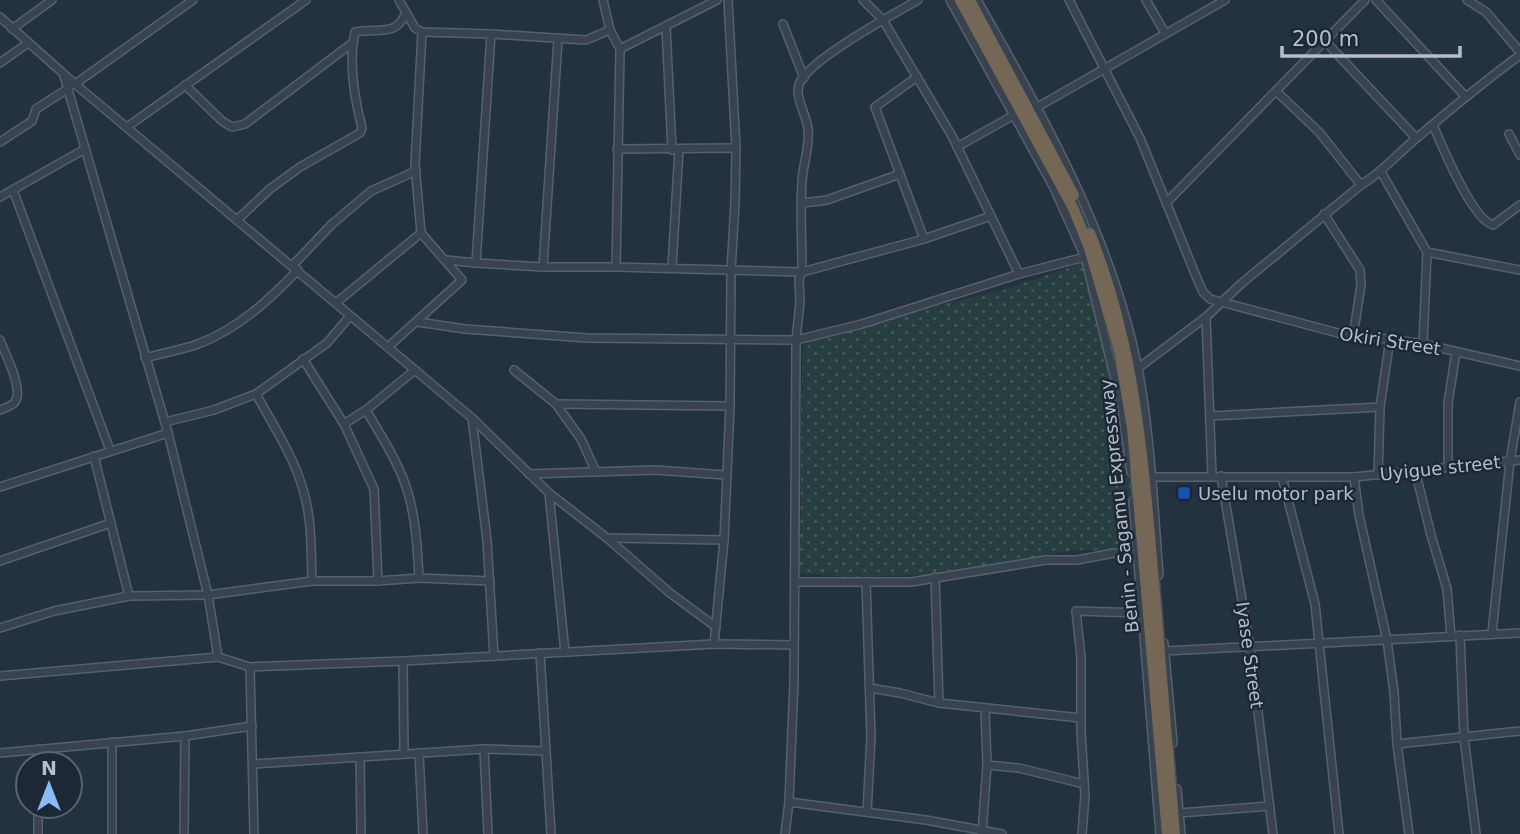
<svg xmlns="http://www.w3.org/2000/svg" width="1520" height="834" viewBox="0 0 1520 834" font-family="'DejaVu Sans',sans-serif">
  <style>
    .grass { fill: url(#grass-dots) }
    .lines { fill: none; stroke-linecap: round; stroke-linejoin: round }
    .minor-casing { stroke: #56616d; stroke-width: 10 }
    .highway-casing { stroke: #434e5a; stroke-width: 13 }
    .minor { stroke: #38434f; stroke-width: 7 }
    .highway { stroke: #756755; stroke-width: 10 }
    .transit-dot { fill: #1a4fb4; stroke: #1d2834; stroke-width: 2.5 }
    .labels { text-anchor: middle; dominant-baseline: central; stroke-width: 5; stroke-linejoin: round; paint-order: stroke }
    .street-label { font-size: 18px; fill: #b5beca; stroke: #1d2834 }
    .poi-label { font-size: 18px; fill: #b5beca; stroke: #1d2834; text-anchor: start }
  </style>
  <defs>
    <pattern id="grass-dots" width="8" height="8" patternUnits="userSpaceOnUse" patternTransform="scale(1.75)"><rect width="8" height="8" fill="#263e40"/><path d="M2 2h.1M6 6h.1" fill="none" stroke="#43585a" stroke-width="1.8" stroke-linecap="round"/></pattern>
  </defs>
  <rect width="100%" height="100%" fill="#24313f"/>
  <path class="grass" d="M1088,261L1113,347L1134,458L1140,551L1075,550L968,570L917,575L849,577L799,573C802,496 800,419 803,341L873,324L935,306L1000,291Z"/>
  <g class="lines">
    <defs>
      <g id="minor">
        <polyline points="399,0 415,28 422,32 491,34 586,40 610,30"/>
        <polyline points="863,0 883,20 952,136 1019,274"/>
        <polyline points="950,0 1053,186 1085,257 1122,408 1131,472"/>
        <path d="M977,0C1046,121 1117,245 1141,385C1151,447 1154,512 1159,575"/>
        <polyline points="1069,0 1140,138 1198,281 1203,292 1210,299 1353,337 1390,339 1423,344 1520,366"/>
        <polyline points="1146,0 1165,33"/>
        <polyline points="1376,0 1465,96"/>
        <polyline points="1467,0 1486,12 1520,52"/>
        <polyline points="0,17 75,84 472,418 549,493 607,538 670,593 716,627"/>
        <polyline points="783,24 804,78"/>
        <polyline points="666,27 672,150"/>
        <polyline points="12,29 52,0"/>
        <polyline points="1325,41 1416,138"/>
        <polyline points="620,49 717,0"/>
        <polyline points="0,63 28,43"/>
        <polyline points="64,76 168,433 208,595 218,657"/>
        <polyline points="917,77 875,107 924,239"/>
        <polyline points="75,84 193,0"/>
        <polyline points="185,85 222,121 232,127 245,124 351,44"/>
        <polyline points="1277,92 1319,132 1361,185"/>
        <polyline points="1034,109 1225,0"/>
        <path d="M1433,125C1442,146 1472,219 1493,225L1520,205"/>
        <polyline points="127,127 306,0"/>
        <polyline points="1509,134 1520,155"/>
        <polyline points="0,142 32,121 36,109 69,88"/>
        <polyline points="957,147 1014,115"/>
        <polyline points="617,149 736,148"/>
        <polyline points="1381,172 1427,252 1423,344"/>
        <polyline points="13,190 110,450"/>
        <polyline points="0,197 85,149"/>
        <polyline points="803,203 827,200 900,174"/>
        <polyline points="1166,203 1365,0"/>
        <polyline points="1324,214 1360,270 1361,285 1353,337"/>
        <path d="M238,219L270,189L300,167L360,133L362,128C354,97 348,63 355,32C378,27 395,38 406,13"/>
        <polyline points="1427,252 1520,270"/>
        <polyline points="446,260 476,263 491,34"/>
        <polyline points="476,263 543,267 616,267 620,49 610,30 603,0"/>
        <polyline points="293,265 332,224 371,191 416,171"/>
        <polyline points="543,267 558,40"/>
        <polyline points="616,267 802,272 924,239 991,216"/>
        <polyline points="672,268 679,149"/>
        <polyline points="337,302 421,233 415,165 422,32"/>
        <polyline points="1206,317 1212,476"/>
        <polyline points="418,322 465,329 587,338 796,340 862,324 1019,274 1085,257"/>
        <path d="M0,340C5,354 24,389 15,402C12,406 5,408 0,410"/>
        <polyline points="389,346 462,280 421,233"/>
        <path d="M145,358C163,353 181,350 198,344C238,329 269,300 298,270"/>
        <polyline points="303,359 344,424 374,489 378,581"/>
        <path d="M1137,369L1206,317L1242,283L1361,185C1384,171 1399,152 1419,136C1452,108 1485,81 1520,55"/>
        <polyline points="514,370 556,404 581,439 596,472"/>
        <path d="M256,394C273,425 295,458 304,493C312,521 311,551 312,581"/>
        <polyline points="556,404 730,406"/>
        <polyline points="366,410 415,370"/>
        <polyline points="1211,416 1380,407"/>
        <polyline points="472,418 487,540 494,656"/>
        <polyline points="165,422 214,410 256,394 327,343 350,316"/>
        <path d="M344,424L366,410C377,429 389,447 398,467C415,501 417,540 419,578"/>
        <polyline points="94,456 129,596"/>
        <polyline points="1448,467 1448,403 1456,352"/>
        <polyline points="1415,470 1431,535 1447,589 1451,636"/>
        <polyline points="529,474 655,470 725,475"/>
        <polyline points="1378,475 1380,407 1390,339"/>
        <polyline points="1221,476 1250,647 1273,834"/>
        <polyline points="1151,477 1354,477 1520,460"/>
        <polyline points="1282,477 1315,604 1339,834"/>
        <polyline points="1354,477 1359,515 1387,640 1394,692 1397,744 1409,834"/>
        <polyline points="0,487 168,433"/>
        <polyline points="549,493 565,652"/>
        <polyline points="1133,501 1160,834"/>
        <polyline points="607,538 724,540"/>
        <polyline points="0,561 111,523"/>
        <polyline points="935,577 939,703"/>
        <polyline points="795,582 911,582 1046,560 1077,560 1114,553 1137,555"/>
        <polyline points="866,582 871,737 867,812"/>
        <polyline points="0,628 54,611 129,596 208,595 312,581 378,581 419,578 490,581"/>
        <polyline points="1492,633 1510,461 1520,402"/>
        <polyline points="1460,635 1464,737 1476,834"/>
        <polyline points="1164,643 1173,743"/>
        <polyline points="714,644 724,540 730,406 731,271 735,203 736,148 728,0"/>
        <polyline points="1165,651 1520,633"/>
        <polyline points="540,653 551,834"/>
        <polyline points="403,661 404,754"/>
        <polyline points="250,667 254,834"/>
        <polyline points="0,676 218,657 250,667 403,661 714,644 794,645"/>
        <polyline points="870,688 900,693 939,703 1081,718"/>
        <polyline points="1397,744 1520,731"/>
        <polyline points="484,749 488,834"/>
        <polyline points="0,753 185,736 252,726"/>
        <polyline points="419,753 423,834"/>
        <polyline points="360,757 361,834"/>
        <polyline points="39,764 39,749"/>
        <polyline points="253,764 484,749 545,751"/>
        <polyline points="987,765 1019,768 1084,784"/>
        <polyline points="1177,789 1181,834"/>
        <polyline points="789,802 926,820 1002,834"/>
        <polyline points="1179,813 1270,806"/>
        <polyline points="982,833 987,765 985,709"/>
        <polyline points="38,834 38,806"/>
        <polyline points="112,834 112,742"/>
        <polyline points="184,834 185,736"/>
        <path d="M785,834L789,802L794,682L796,340L800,302L799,279L802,272C802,242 800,211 802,181C803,164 810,147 808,129C807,115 793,96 800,82C812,58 892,15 918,0"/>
        <polyline points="1082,834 1085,795 1081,733 1081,657 1076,611 1142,613"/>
      </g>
      <g id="highway">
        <polyline points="960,0 1073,208 1088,245 1119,350 1132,428 1167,834"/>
        <polyline points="970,0 1074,195"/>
        <path d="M1090,233C1134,341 1143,454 1153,570C1161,658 1168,746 1175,834"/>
      </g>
    </defs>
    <use href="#minor" class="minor-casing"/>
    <use href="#highway" class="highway-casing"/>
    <use href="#minor" class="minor"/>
    <use href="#highway" class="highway"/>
  </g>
  <rect class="transit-dot" x="1177" y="486" width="14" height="14" rx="3.5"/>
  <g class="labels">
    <g class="street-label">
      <text transform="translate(1390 341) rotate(9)">Okiri Street</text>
      <text transform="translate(1440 468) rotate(-6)">Uyigue street</text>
      <text transform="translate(1119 506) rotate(-96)">Benin - Sagamu Expressway</text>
      <text transform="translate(1250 655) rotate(82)">Iyase Street</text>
    </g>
    <g class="poi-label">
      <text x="1198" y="493">Uselu motor park</text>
    </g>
  </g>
  <g transform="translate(49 785)"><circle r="33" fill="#1d2834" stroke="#5a6470" stroke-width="2"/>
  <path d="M0-5L12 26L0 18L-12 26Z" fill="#8abafa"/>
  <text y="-10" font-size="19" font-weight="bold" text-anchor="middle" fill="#b5beca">N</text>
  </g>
  <path d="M1282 46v10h178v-10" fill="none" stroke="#b5beca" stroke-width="3.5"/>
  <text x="1292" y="46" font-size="21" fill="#b5beca" stroke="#1d2834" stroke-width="5" paint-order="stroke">200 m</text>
</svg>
